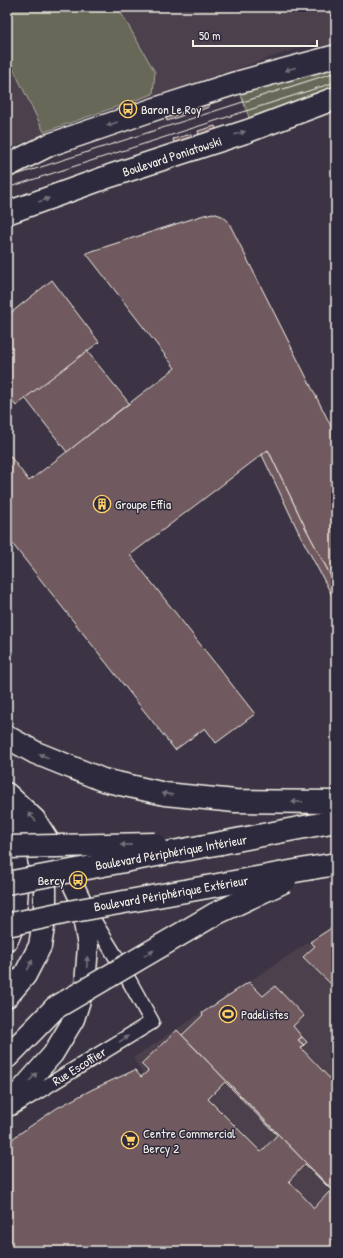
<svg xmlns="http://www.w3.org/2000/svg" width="343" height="1258" viewBox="0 0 343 1258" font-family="'Patrick Hand',sans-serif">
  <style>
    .built { fill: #4c3f4c }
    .green { fill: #676759; stroke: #aeaca0 }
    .building { fill: #705a5f; stroke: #f4f1e8; fill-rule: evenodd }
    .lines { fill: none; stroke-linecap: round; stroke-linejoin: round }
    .street-casing { stroke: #f4f1e8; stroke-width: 17 }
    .secondary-casing { stroke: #f4f1e8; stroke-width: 23 }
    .primary-casing { stroke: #f4f1e8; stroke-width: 25 }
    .highway-casing { stroke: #f4f1e8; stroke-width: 25 }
    .street { stroke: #2f2a3d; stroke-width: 14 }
    .secondary { stroke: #2f2a3d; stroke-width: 20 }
    .primary { stroke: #2f2a3d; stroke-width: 22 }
    .highway { stroke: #2f2a3d; stroke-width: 22 }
    .tram { stroke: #f4f1e8; stroke-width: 1 }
    .rail-casing { stroke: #f4f1e8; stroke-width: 4.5 }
    .rail { stroke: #2f2a3d; stroke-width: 3; stroke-dasharray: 9; stroke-linecap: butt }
    .highway-bridge-casing { stroke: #f4f1e8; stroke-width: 25; stroke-linecap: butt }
    .highway-bridge { stroke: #2f2a3d; stroke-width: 22 }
    .oneway { fill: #747079 }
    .labels { text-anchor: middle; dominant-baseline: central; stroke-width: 3; stroke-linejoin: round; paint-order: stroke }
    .poi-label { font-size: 13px; fill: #f4f1e8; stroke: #2f2a3d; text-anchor: start }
    .street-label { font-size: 13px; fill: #f4f1e8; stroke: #2f2a3d }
  </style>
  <rect width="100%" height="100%" fill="#3c3444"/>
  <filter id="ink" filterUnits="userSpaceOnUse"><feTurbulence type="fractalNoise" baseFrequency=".025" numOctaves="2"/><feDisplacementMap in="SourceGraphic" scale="8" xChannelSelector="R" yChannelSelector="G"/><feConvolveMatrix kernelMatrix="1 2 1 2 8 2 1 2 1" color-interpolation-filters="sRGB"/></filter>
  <g filter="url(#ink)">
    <g class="built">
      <polygon points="7,7 336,7 336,87 315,43 64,126 7,149"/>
      <polygon points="336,924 336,1251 153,1091 133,1058"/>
    </g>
    <g class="green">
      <polygon points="7,7 141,7 120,11 155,72 153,94 44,132 7,56"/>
      <polygon points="336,64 336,90 251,123 239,90"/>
    </g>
    <g class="building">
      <polygon points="207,101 209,107 192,113 190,106"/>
      <polygon points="182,109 184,115 167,121 165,114"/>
      <polygon points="215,126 218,132 200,138 198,131"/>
      <polygon points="191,134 193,140 175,146 173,139"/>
      <polygon points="213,213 222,216 228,221 336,436 336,586 305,527 268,450 130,555 255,714 216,743 205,728 175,750 7,537 7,452 29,481 175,368 86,253 204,215"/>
      <polygon points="52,280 99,342 16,406 7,394 7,316"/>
      <polygon points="87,351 129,403 67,452 25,398"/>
      <polygon points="268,450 305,527 336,586 336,603 298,531 262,455"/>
      <polygon points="336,925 336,984 333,986 303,957 315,946 310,942"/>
      <polygon points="249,982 263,996 275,986 304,1016 293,1026 302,1037 298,1040 304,1045 301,1048 336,1085 336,1194 182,1035 203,1015 202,1013"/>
      <path d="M177,1030L336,1194V1251H7V1144L16,1136L57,1108L93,1089L135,1070L141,1077L148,1071L141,1064ZM225,1082L277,1135L261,1152L208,1099ZM305,1164L331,1190L314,1208L289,1181Z"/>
      <polygon points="302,1037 307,1042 304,1045 298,1040"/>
    </g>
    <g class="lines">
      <defs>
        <polyline id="street" points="11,1108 152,1022 116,957 84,905"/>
        <polyline id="secondary" points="7,793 35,819 63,863 80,899 88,946 85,985 74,1019 53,1054 7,1106"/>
        <g id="primary">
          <polyline points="7,166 49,145 152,110 236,83 336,56"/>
          <polyline points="7,213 110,176 248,131 336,98"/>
        </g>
        <g id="highway">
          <polyline points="7,737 36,753 103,780 165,794 235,801 336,802"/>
          <polyline points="7,804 38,855 45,884 45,915 40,946 25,975 7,996"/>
          <polyline points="221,843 336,821"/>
          <polyline points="312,868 336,864"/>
          <path d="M7,939C18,919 19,873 14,850C12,843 10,836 7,829"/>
          <polyline points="7,1057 55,1008"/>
        </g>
      </defs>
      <use href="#street" class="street-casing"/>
      <use href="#secondary" class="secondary-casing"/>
      <use href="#primary" class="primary-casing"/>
      <use href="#highway" class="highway-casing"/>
      <use href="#street" class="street"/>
      <use href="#secondary" class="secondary"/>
      <use href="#primary" class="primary"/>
      <use href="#highway" class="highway"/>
      <g class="tram">
        <polyline points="7,178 336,72"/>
        <polyline points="7,188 336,82"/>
      </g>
      <defs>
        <polyline id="rail" points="328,7 336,19"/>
      </defs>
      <use href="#rail" class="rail-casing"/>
      <use href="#rail" class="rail"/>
      <defs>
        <g id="highway-bridge">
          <polyline points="7,847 155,844"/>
          <polyline points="7,883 221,843"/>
          <polyline points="7,925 63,913 312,868"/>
          <polyline points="55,1008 215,914 285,881"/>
        </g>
      </defs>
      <use href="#highway-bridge" class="highway-bridge-casing"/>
      <use href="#highway-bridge" class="highway-bridge"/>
    </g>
    <defs><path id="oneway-solid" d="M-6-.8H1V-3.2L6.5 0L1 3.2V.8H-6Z"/></defs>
    <g class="oneway">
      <use href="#oneway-solid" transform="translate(290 69) rotate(165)"/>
      <use href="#oneway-solid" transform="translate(112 124) rotate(161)"/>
      <use href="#oneway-solid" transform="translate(240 133) rotate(-18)"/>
      <use href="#oneway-solid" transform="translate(44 200) rotate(-20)"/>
      <use href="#oneway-solid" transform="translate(44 756) rotate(-157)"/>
      <use href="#oneway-solid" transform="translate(167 794) rotate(-172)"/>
      <use href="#oneway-solid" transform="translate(297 802) rotate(-179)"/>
      <use href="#oneway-solid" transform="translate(32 817) rotate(-134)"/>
      <use href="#oneway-solid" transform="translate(126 845) rotate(179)"/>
      <use href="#oneway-solid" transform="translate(149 953) rotate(-30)"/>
      <use href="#oneway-solid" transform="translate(87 962) rotate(-87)"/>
      <use href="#oneway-solid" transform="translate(30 965) rotate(-64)"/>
      <use href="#oneway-solid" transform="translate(124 1039) rotate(-32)"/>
      <use href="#oneway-solid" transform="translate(33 1077) rotate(-48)"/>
    </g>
  </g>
  <defs>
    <symbol id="bus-ring" viewBox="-11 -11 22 22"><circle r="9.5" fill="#2f2a3d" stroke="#ffd166" stroke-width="1.5"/><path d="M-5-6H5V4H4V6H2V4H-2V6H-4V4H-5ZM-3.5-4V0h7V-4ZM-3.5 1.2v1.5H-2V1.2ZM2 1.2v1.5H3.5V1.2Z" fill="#ffd166"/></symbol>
    <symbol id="building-ring" viewBox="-11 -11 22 22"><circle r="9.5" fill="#2f2a3d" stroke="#ffd166" stroke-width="1.5"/><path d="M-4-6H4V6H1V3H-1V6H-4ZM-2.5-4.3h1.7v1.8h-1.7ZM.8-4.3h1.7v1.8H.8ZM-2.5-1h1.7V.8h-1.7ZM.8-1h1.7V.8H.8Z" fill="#ffd166"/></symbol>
    <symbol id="stadium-ring" viewBox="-11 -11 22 22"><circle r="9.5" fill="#2f2a3d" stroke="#ffd166" stroke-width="1.5"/><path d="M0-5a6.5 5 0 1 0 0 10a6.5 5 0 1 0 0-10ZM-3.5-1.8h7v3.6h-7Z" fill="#ffd166"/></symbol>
    <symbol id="supermarket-ring" viewBox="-11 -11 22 22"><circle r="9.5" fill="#2f2a3d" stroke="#ffd166" stroke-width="1.5"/><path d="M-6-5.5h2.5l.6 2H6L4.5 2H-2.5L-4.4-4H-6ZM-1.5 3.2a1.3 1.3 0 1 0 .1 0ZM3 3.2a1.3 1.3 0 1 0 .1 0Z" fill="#ffd166"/></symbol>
  </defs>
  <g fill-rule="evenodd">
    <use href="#bus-ring" x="118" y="99" width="20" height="20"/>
    <use href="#building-ring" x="92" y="494" width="20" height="20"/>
    <use href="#bus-ring" x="68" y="870" width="20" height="20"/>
    <use href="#stadium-ring" x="218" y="1004" width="20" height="20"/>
    <use href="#supermarket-ring" x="120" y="1130" width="20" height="20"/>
  </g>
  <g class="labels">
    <g class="poi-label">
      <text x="141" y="109">Baron Le Roy</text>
      <text x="115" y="504">Groupe Effia</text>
      <text x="65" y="880" text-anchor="end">Bercy</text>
      <text x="241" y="1014">Padelistes</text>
      <text x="143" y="1133">Centre Commercial<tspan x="143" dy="15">Bercy 2</tspan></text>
    </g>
    <g class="street-label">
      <text transform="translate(172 156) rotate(-18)">Boulevard Poniatowski</text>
      <text transform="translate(171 852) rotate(-10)">Boulevard Périphérique Intérieur</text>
      <text transform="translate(171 893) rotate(-10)">Boulevard Périphérique Extérieur</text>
      <text transform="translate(79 1066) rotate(-32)">Rue Escoffier</text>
    </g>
  </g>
  <rect width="343" height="1258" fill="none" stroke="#2f2a3d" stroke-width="24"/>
  <rect x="12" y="12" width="319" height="1234" fill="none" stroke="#f4f1e8" stroke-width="1.5" filter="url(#ink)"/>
  <path d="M193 40v6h124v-6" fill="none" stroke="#f4f1e8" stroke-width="2"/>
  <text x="199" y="40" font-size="12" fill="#f4f1e8" stroke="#2f2a3d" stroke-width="3" paint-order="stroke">50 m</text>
</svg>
